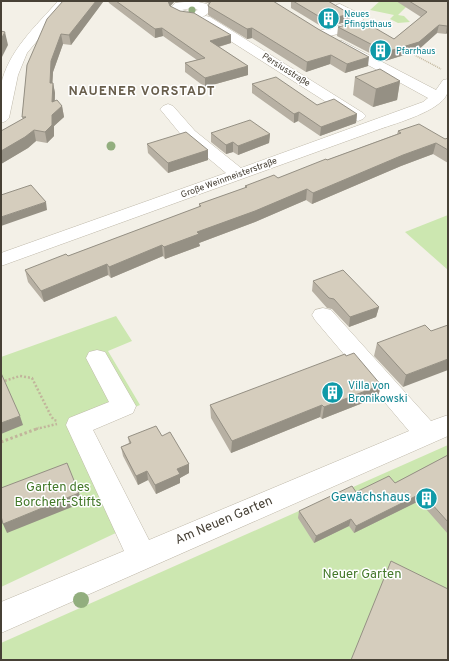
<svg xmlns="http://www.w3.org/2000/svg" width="449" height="661" viewBox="0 0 449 661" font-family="Overpass,sans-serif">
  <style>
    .green { fill: #cce7b0 }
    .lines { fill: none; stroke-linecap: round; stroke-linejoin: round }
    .minor-casing { stroke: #bfb9aa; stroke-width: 1 }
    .path-far2 { stroke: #c1b59b; stroke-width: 1.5; stroke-dasharray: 1 1; stroke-linecap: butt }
    .path-far1 { stroke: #c1b59b; stroke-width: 2.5; stroke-dasharray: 2 2; stroke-linecap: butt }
    .path { stroke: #c1b59b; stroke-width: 3; stroke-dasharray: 2.5 2.5; stroke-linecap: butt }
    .minor { fill: #fff; fill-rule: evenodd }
    .tree { fill: #92ae7e }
    .wall { fill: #b7b0a3 }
    .shaded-wall { fill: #959084 }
    .building { fill: #d5cdbd; stroke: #959084 }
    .labels { text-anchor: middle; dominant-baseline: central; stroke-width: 3; stroke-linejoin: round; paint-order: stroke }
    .far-culture-label { font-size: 9px; fill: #0d838f; stroke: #fff; text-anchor: start }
    .far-street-label { font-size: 9px; fill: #474136; stroke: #fff }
    .culture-label { font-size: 11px; fill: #0d838f; stroke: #fff; text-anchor: start }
    .far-district-label { font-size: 13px; font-weight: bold; letter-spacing: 1px; fill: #695f4d; stroke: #fff }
    .near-park-label { font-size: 13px; fill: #437829; stroke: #fff }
    .near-culture-label { font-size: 13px; fill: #0d838f; stroke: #fff; text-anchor: end }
    .near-street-label { font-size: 13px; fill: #474136; stroke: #fff }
  </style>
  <rect width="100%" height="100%" fill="#f3f0e7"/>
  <g class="green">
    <polygon points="380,1 395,1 409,4 398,15 404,16 410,22 398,23 390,19 394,15 370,10"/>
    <polygon points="448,215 448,270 405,232"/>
    <polygon points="116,316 132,341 108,351 140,405 88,426 137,523 1,587 1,357"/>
    <polygon points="448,445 448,660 1,660 1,643"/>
  </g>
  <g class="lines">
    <defs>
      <g id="minor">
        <path d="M58,1H70L27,53L18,75L9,118L6,121L1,123C1,111 0,97 1,85C8,51 36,26 58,1Z"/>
        <path d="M194,1L207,4L210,11C201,23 177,22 169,10L175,3ZM192,8L198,10L189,12L182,10Z"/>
        <polygon points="340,4 360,14 365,23 361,28 322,38 318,37 316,34 318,31 353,22 351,19 334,8 336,5"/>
        <polygon points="206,16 210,17 363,113 366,116 363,119 358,121 353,119 202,23 200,20 202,17"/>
        <path d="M342,41L436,90L443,80L448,79C448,83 449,90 447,94C440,111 397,123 380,129L1,266V253L226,173L183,137L160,109L163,106L168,104L173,106L195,131L241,168L423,102L428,98L337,48L335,45L337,42Z"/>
        <polygon points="323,308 331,310 431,421 448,415 448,436 1,633 1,602 124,551 66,425 69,418 109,402 86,358 89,352 97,350 105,352 136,406 133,413 93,430 149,540 409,431 315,320 312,315 315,310"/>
      </g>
    </defs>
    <use href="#minor" class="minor-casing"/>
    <polyline class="path-far2" points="407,51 441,69"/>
    <g class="path-far1">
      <polyline points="1,382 20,376 32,378 51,416 54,420 58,421"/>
      <polyline points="36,429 57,424"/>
    </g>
    <polyline class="path" points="1,442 39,428"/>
    <use href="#minor" class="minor"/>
  </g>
  <g class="tree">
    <circle cx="192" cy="10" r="3.5"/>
    <circle cx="111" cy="146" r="4.5"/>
    <circle cx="81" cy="600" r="8"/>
  </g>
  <g class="wall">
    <polygon points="96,1 103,1 103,2 71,45 63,44 53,72 52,83 53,83 55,93 55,101 62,106 64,117 54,126 54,136 47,143 36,141 28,148 1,164 1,131 23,119 22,117 27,65"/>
    <polygon points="108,1 177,1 174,2 170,6 180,11 231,35 231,43 219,47 248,66 248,75 205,87 185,72 185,63 197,60 163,36 155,38 109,3"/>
    <polygon points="204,1 273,1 368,66 345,73 330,64 306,72 252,38 247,39 208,15 208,6 209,5 208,3 204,2"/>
    <polygon points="291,1 328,1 350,14 349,21 324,28 291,8"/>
    <polygon points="396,1 448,1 448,32 446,34 437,33 417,51 385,61 337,36 338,27 394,39 421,17"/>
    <polygon points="355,77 400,81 397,100 373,107 353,95"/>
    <polygon points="252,84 317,105 357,114 356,123 320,136 298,121 294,123 252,93"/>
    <polygon points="398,131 445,139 448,138 448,163 433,154 401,166 312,204 306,200 255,222 199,243 200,246 165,259 163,256 111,278 108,275 44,302 28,282 25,270 68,256 199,207 199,204 245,188 245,186 278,178 397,134"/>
    <polygon points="211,133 270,134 269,143 238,155 233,152 226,154 211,142"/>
    <polygon points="147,144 208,150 208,160 168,173 148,153"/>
    <polygon points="313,281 379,307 376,317 349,327 332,309 327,308 312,291"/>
    <polygon points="431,331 403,387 374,356 377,343"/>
    <polygon points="346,356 381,385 378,397 322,419 320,417 231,453 211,418 210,405"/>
    <polygon points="162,436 189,464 189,473 180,478 180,483 156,494 148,480 138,485 123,456 121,447 129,443 128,437"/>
    <polygon points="448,455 448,534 419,501 354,533 349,526 314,543 298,518 299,511 356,492 395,483"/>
  </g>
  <g class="shaded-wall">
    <polygon points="96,1 103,1 103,2 71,45 69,35"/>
    <polygon points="168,1 177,1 174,2 168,9"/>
    <polygon points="350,14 349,21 324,28 325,20"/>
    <polygon points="439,25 437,33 417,51 385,61 386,52"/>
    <polygon points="448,25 448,32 446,34 447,26"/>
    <polygon points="162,28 163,36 155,38 155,29"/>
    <polygon points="252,28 252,38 247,39 247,29"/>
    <polygon points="5,32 8,45 1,59 1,39"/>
    <polygon points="61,34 63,44 53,72 52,93 50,83 51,61"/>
    <polygon points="231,35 231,43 210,49 210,41"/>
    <polygon points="331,55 330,64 306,72 307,62"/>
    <polygon points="369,57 368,66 345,73 347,64"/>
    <polygon points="248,66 248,75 205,87 205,78"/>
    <polygon points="400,81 397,100 373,107 376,89"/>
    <polygon points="53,83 55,93 54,113 62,106 64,117 54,126 54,136 47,143 45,132 52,102"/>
    <polygon points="299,112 298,121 294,123 294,114"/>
    <polygon points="357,114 356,123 320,136 321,127"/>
    <polygon points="34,130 36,141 28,148 1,164 1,151"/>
    <polygon points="270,134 269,143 238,155 238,146"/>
    <polygon points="233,142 233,152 226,154 226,145"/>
    <polygon points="436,143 433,154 401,166 312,204 313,193 403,155"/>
    <polygon points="208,150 208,160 168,173 168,163"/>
    <polygon points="307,189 306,200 255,222 199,243 200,246 165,259 164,247 197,232"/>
    <polygon points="46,202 47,210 1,226 1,217"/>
    <polygon points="162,245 163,256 111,278 109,267"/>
    <polygon points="107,264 108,275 44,302 41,291"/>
    <polygon points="379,307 376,317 349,327 350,317"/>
    <polygon points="448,359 448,370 403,387 406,375"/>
    <polygon points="381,385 378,397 322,419 324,407"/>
    <polygon points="322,405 320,417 231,453 232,441"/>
    <polygon points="20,416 23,425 1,434 1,423"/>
    <polygon points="189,464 189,473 180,478 180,483 156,494 155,485 177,469"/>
    <polygon points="147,471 148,480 138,485 136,476"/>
    <polygon points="79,493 82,503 7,533 3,524"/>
    <polygon points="422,493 419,501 354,533 356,526"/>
    <polygon points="351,519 349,526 314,543 316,536"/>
  </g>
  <g class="building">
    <polygon points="63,1 96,1 69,35 61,34 51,61 50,83 53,83 52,102 57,100 62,106 52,115 52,125 45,132 34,130 25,137 1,151 1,131 26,117 22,117 27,65 47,19"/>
    <polygon points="116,1 168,1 170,6 180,11 194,13 231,35 210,41 248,66 205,78 185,63 205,58 162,28 155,29"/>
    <polygon points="211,1 273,1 318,29 369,57 347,64 331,55 307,62 252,28 247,29 208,6"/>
    <polygon points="293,1 328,1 350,14 325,20"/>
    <polygon points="409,1 448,1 448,25 447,26 439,25 419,42 386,52 338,27 363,21 394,39 427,12"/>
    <polygon points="1,31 5,32 1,39"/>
    <polygon points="380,69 400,81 376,89 355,77"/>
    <polygon points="276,77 317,105 334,99 357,114 321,127 299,112 294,114 252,84"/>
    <polygon points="250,120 270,134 238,146 233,142 226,145 211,133"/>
    <polygon points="419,124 445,139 448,138 448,150 436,143 403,155 313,193 307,189 255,211 197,232 199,234 164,247 162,245 109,267 107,264 41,291 25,270 66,254 68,256 201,206 199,204 247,187 245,186 274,175 278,178 326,159 327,160 401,133 398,131"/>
    <polygon points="186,132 208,150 168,163 147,144"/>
    <polygon points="31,185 46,202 1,217 1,195"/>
    <polygon points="343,270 379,307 350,317 334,299 329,298 313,281"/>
    <polygon points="425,325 431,331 448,325 448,359 406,375 377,343"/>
    <polygon points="354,353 381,385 324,407 322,405 232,441 210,405 345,354 346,356"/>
    <polygon points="1,373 20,416 1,423"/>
    <polygon points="156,426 162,436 170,432 189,464 177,469 180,474 155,485 147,471 136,476 121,447 131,443 128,437"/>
    <polygon points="448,455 448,522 422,493 356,526 351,519 316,536 299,511 352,486 356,492 389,476 395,483"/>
    <polygon points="67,463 79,493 3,524 1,516 1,488"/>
    <polygon points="391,561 448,589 448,660 351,660"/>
  </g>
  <defs>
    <symbol id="building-disc" viewBox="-11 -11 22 22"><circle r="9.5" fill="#0f9aa8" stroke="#fff"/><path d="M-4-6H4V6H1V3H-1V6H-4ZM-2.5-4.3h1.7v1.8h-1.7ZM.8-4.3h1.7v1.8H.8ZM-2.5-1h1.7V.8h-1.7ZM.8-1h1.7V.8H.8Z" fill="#fff"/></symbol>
  </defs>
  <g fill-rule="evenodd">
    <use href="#building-disc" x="316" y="6" width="25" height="25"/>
    <use href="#building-disc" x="368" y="38" width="25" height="25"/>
    <use href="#building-disc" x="320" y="380" width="25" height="25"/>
    <use href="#building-disc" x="414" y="486" width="25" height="25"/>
  </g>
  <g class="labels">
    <g class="far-culture-label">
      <text x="344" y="14">Neues<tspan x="344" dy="10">Pfingsthaus</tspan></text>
      <text x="396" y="51">Pfarrhaus</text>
    </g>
    <g class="far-street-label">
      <text transform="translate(286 70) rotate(32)">Persiusstraße</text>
      <text transform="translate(229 178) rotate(-20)">Große Weinmeisterstraße</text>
    </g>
    <g class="culture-label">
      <text x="348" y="386">Villa von<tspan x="348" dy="13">Bronikowski</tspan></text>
    </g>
    <g class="far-district-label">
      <text x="142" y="92">NAUENER VORSTADT</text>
    </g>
    <g class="near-park-label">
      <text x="58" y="488">Garten des<tspan x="58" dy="15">Borchert-Stifts</tspan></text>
      <text x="362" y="575">Neuer Garten</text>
    </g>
    <g class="near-culture-label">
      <text x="410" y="498">Gewächshaus</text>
    </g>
    <g class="near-street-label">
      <text transform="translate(224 521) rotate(-23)">Am Neuen Garten</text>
    </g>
  </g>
  <rect width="449" height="661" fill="none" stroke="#474136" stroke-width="4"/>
</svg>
